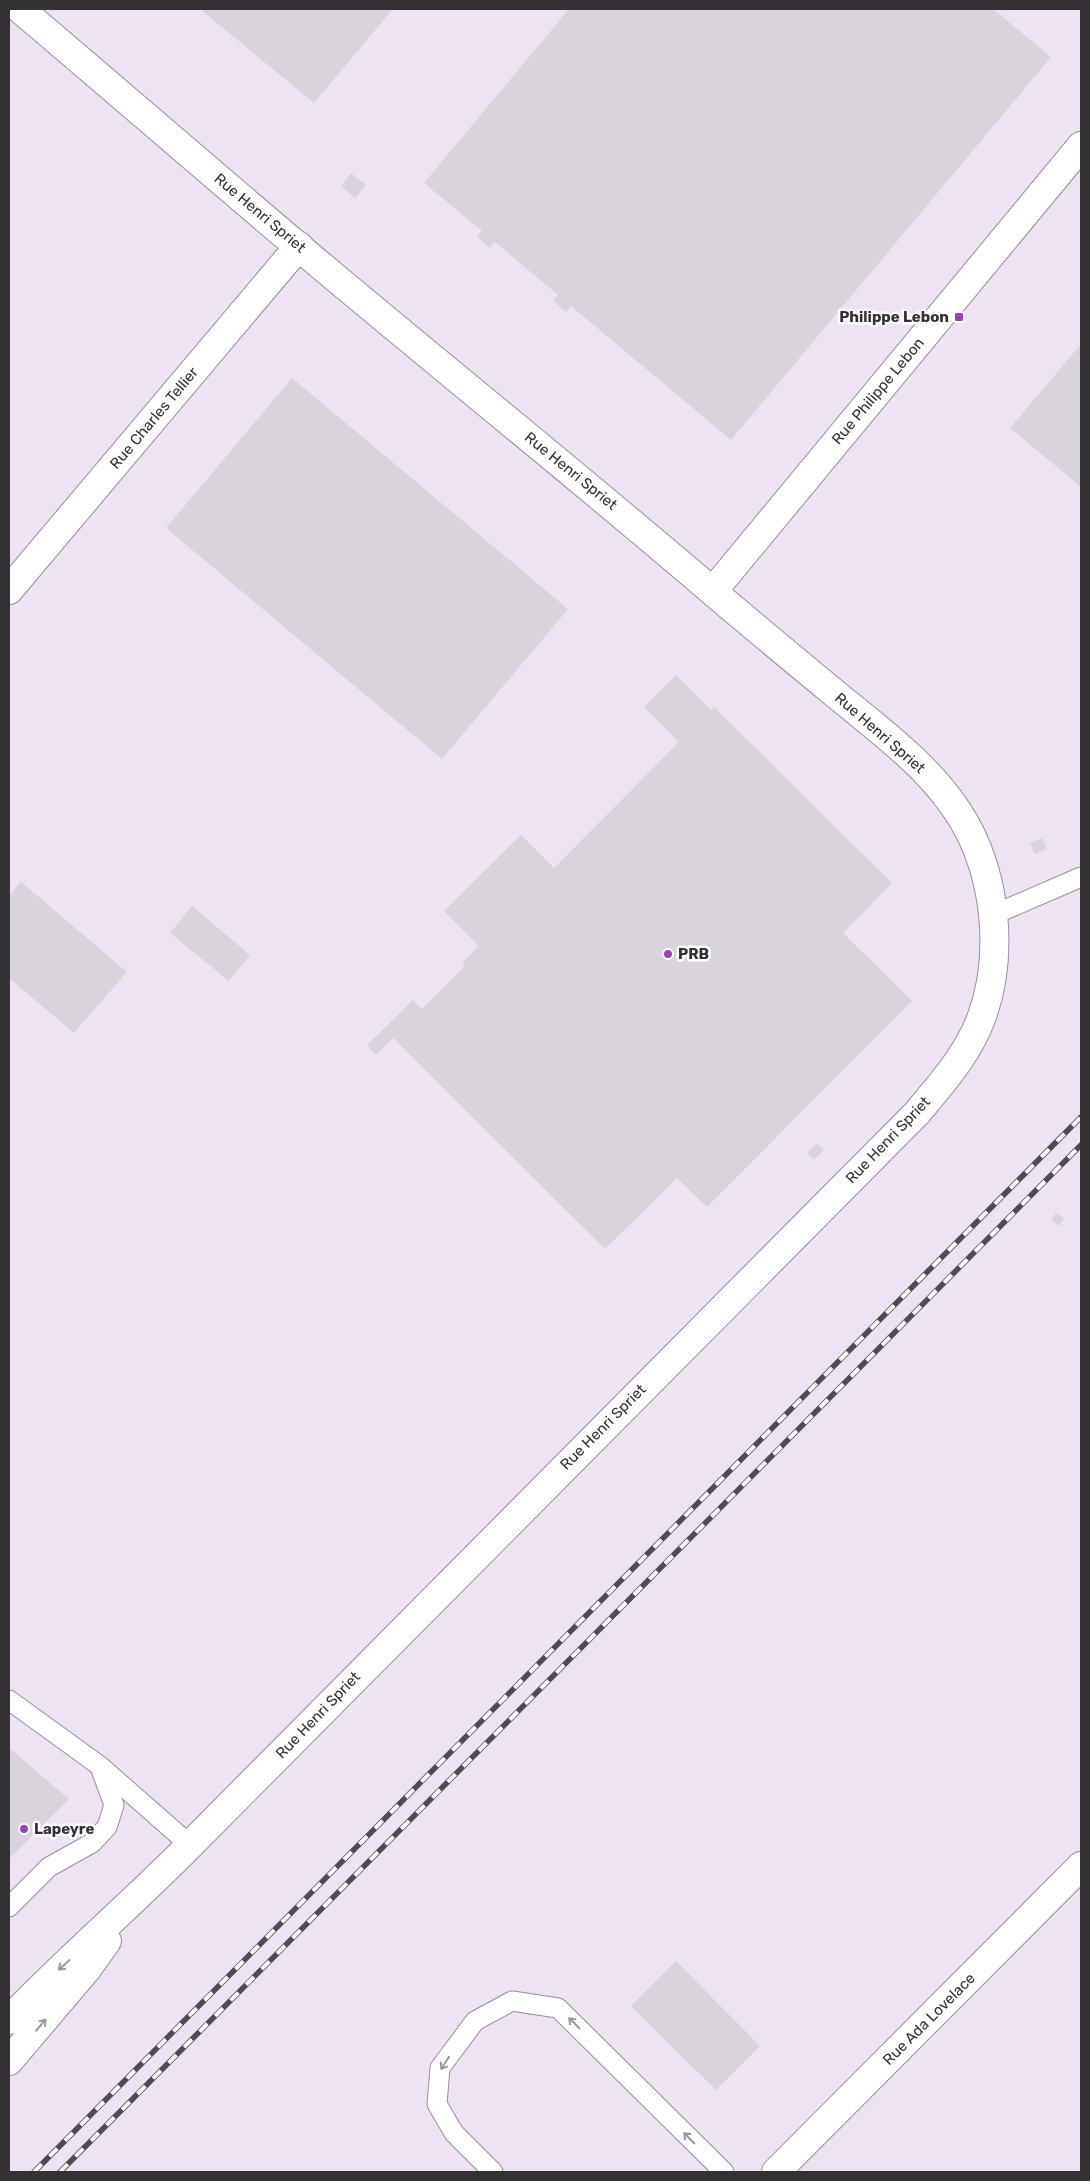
<svg xmlns="http://www.w3.org/2000/svg" width="1090" height="2181" viewBox="0 0 1090 2181" font-family="Rubik,sans-serif">
  <style>
    .built { fill: #eee3f2 }
    .building { fill: #d9d3dc }
    .lines { fill: none; stroke-linecap: round; stroke-linejoin: round }
    .lane-casing { stroke: #958f97; stroke-width: 21 }
    .street-casing { stroke: #958f97; stroke-width: 30 }
    .lane { stroke: #fff; stroke-width: 19 }
    .street { stroke: #fff; stroke-width: 28 }
    .rail-casing { stroke: #4f4c51; stroke-width: 5.5 }
    .rail { stroke: #fff; stroke-width: 4; stroke-dasharray: 11; stroke-linecap: butt }
    .oneway { stroke: #9a989a }
    .poi-dot { fill: #9743b2; stroke: #fff; stroke-width: 2 }
    .labels { text-anchor: middle; dominant-baseline: central; stroke-width: 5; stroke-linejoin: round; paint-order: stroke }
    .street-label { font-size: 15px; fill: #343135; stroke: #fff }
    .poi-label { font-size: 15px; font-weight: bold; fill: #343135; stroke: #fff; text-anchor: start }
  </style>
  <rect width="100%" height="100%" fill="#f8f1fa"/>
  <polygon class="built" points="10,9 1081,9 1081,2172 9,2172"/>
  <g class="building">
    <polygon points="200,9 393,9 314,103"/>
    <polygon points="569,9 993,9 1051,57 731,440 571,306 566,312 553,301 558,295 495,242 490,248 477,237 482,231 424,183"/>
    <polygon points="351,173 366,185 355,198 341,186"/>
    <polygon points="1081,344 1081,487 1010,428"/>
    <polygon points="292,378 568,609 442,759 166,528"/>
    <polygon points="676,675 711,710 714,707 892,883 843,933 912,1001 707,1207 677,1178 605,1249 393,1038 376,1055 367,1045 413,1000 422,1009 465,966 462,963 479,946 444,911 521,835 554,868 679,742 644,707"/>
    <polygon points="1042,838 1047,849 1035,854 1030,843"/>
    <polygon points="21,882 127,972 74,1033 9,978 9,896"/>
    <polygon points="192,906 250,955 229,981 170,933"/>
    <polygon points="817,1143 824,1150 814,1160 807,1153"/>
    <polygon points="1056,1213 1064,1218 1059,1226 1051,1220"/>
    <polygon points="9,1748 69,1799 9,1859"/>
    <polygon points="676,1961 760,2046 716,2090 631,2006"/>
  </g>
  <g class="lines">
    <defs>
      <g id="lane">
        <polyline points="993,915 1081,877"/>
        <polyline points="9,1700 100,1766 190,1845"/>
        <polyline points="9,1907 49,1867 92,1843 107,1827 114,1805 100,1767"/>
        <polyline points="493,2172 454,2133 437,2104 440,2068 475,2021 512,2001 558,2008 724,2172"/>
      </g>
      <g id="street">
        <polyline points="9,590 299,246"/>
        <polyline points="713,591 1081,146"/>
        <path d="M9,2020C67,1959 131,1905 190,1845C432,1601 673,1356 917,1113C942,1083 969,1053 982,1016C1002,961 997,892 973,839C944,776 885,735 833,692C793,659 752,625 712,591C593,489 470,390 349,289C238,197 130,102 20,9"/>
        <polyline points="9,2061 87,1969 107,1941"/>
        <polyline points="776,2172 1081,1866"/>
      </g>
    </defs>
    <use href="#lane" class="lane-casing"/>
    <use href="#street" class="street-casing"/>
    <use href="#lane" class="lane"/>
    <use href="#street" class="street"/>
    <defs>
      <g id="rail">
        <polyline points="34,2172 1081,1117"/>
        <polyline points="60,2172 1081,1145"/>
      </g>
    </defs>
    <use href="#rail" class="rail-casing"/>
    <use href="#rail" class="rail"/>
  </g>
  <defs><path id="oneway-shaft" d="M-6 0H5M1.5-3L5.5 0L1.5 3" fill="none" stroke-width="1.6" stroke-linecap="round" stroke-linejoin="round" transform="scale(1.25)"/></defs>
  <g class="oneway">
    <use href="#oneway-shaft" transform="translate(64 1965) rotate(138)"/>
    <use href="#oneway-shaft" transform="translate(574 2023) rotate(-135)"/>
    <use href="#oneway-shaft" transform="translate(41 2025) rotate(-50)"/>
    <use href="#oneway-shaft" transform="translate(445 2063) rotate(123)"/>
    <use href="#oneway-shaft" transform="translate(689 2138) rotate(-135)"/>
  </g>
  <g class="poi-dot">
    <rect x="954" y="312" width="10" height="10" rx="2.5"/>
    <circle cx="668" cy="954" r="5"/>
    <circle cx="24" cy="1829" r="5"/>
  </g>
  <g class="labels">
    <g class="street-label">
      <text transform="translate(260 213) rotate(40)">Rue Henri Spriet</text>
      <text transform="translate(878 391) rotate(-50)">Rue Philippe Lebon</text>
      <text transform="translate(154 418) rotate(-50)">Rue Charles Tellier</text>
      <text transform="translate(571 471) rotate(39)">Rue Henri Spriet</text>
      <text transform="translate(880 733) rotate(41)">Rue Henri Spriet</text>
      <text transform="translate(888 1140) rotate(-46)">Rue Henri Spriet</text>
      <text transform="translate(603 1427) rotate(-45)">Rue Henri Spriet</text>
      <text transform="translate(318 1715) rotate(-46)">Rue Henri Spriet</text>
      <text transform="translate(929 2019) rotate(-45)">Rue Ada Lovelace</text>
    </g>
    <g class="poi-label">
      <text x="949" y="317" text-anchor="end">Philippe Lebon</text>
      <text x="678" y="954">PRB</text>
      <text x="34" y="1829">Lapeyre</text>
    </g>
  </g>
  <rect width="1090" height="2181" fill="none" stroke="#343135" stroke-width="20"/>
</svg>
